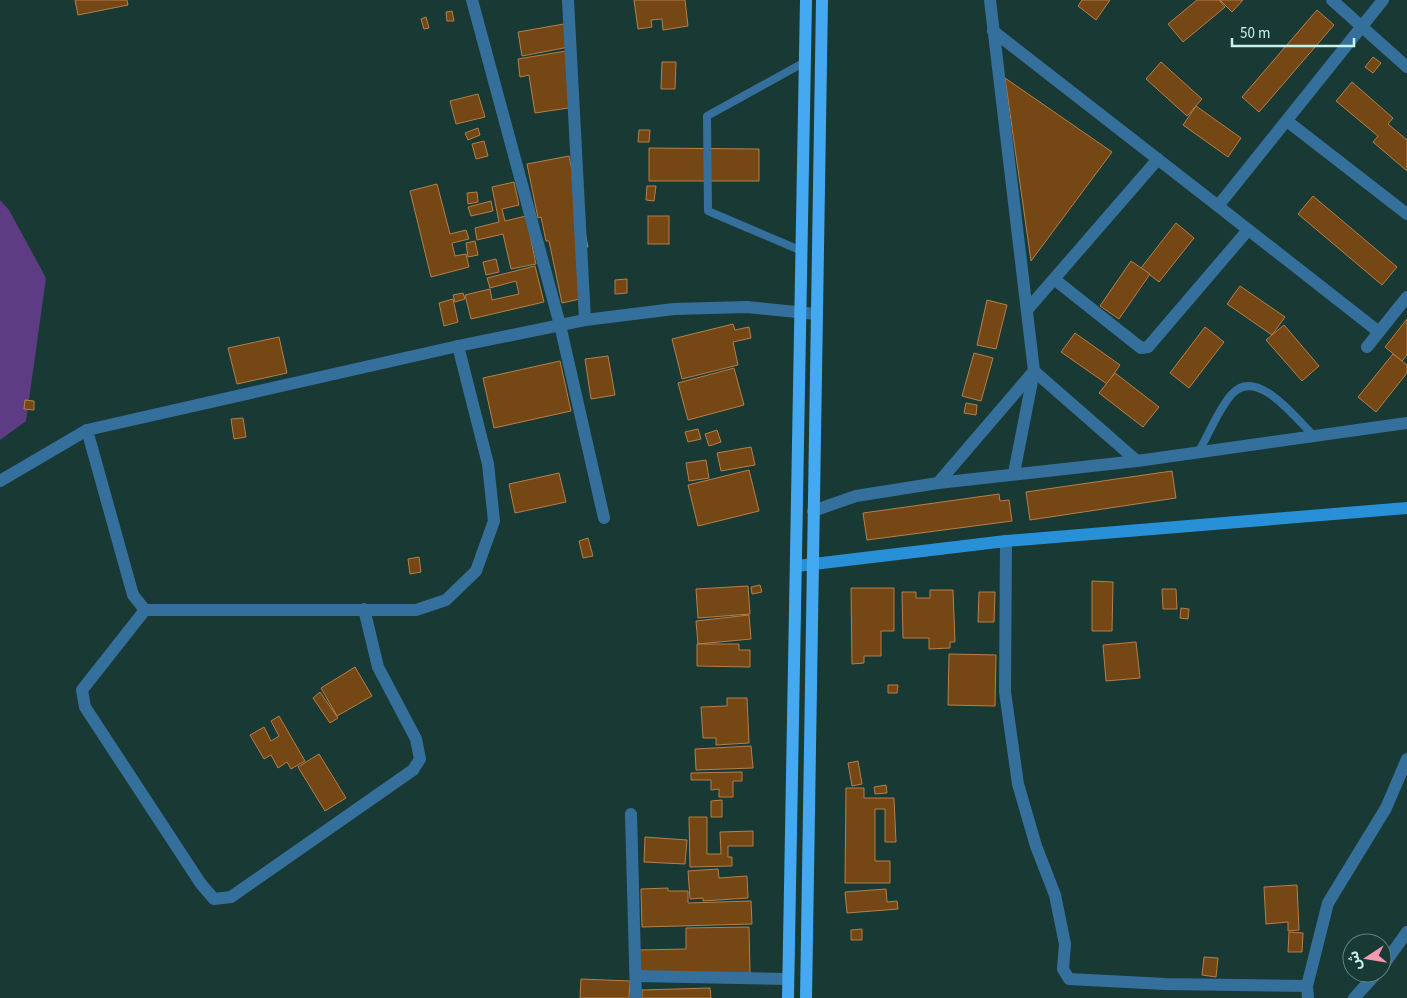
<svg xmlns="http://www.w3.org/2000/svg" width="1407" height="998" viewBox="0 0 1407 998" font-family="'Source Sans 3','Noto Sans Arabic',sans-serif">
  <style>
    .green { fill: #5e3c84 }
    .building { fill: #744715; stroke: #b67f49 }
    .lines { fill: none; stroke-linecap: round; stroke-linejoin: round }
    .service { stroke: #35709c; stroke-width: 8 }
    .minor { stroke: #35709c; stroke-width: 12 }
    .secondary { stroke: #2790d7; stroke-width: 12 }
    .primary { stroke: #45a9f1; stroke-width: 12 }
  </style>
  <rect width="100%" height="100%" fill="#193935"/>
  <polygon class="green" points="0,200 9,210 46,278 26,421 0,440"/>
  <g class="building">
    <polygon points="75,0 127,0 128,5 78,15"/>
    <polygon points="634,0 685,0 688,26 663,30 662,19 651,20 652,27 638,29"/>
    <polygon points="1082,0 1110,0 1096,20 1078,6"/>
    <polygon points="1197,0 1219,0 1225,7 1183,42 1168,24"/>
    <polygon points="1220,0 1243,0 1232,12"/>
    <polygon points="1317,10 1334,25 1259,112 1242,97"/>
    <polygon points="452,11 454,21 447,21 446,12"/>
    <polygon points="426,17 429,28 424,29 421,19"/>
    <polygon points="564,24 569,47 522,56 518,32"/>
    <polygon points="566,51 575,107 535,113 529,75 520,77 518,59"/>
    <polygon points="1373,57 1381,63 1373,73 1365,67"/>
    <polygon points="662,62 676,62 675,89 661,89"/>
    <polygon points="1161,62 1202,99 1187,116 1146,79"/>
    <polygon points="1005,78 1112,152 1031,261"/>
    <polygon points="1352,82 1393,118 1388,124 1407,140 1407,171 1373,142 1378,136 1336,101"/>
    <polygon points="478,94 485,117 456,124 450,101"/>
    <polygon points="1196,106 1241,138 1228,157 1183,125"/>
    <polygon points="478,128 480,135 468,140 465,133"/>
    <polygon points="639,130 650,130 649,142 638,142"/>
    <polygon points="484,141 488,156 476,159 472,144"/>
    <polygon points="649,148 759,149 759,181 649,181"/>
    <polygon points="569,156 588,247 578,249 589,297 562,303 549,241 546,241 541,217 538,218 527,164"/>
    <polygon points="514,182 519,205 502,209 505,221 526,216 536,264 511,269 503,234 477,240 475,228 499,222 492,187"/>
    <polygon points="437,184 450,234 466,230 469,239 452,243 455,256 466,254 469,267 431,277 410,191"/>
    <polygon points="647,186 656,186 654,201 646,200"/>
    <polygon points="477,192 478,202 468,204 467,193"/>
    <polygon points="1313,196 1397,267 1382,285 1298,214"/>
    <polygon points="491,201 493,211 471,216 468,207"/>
    <rect x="648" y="216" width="21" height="28"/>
    <polygon points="1176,223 1194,238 1159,282 1141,268"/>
    <polygon points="475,241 478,255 468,257 466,243"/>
    <polygon points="496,259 499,272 486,275 483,262"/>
    <polygon points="1131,261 1150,274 1119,319 1100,306"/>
    <polygon points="535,266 544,302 471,319 465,295 490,289 492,300 519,294 516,281 490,288 487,278"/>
    <polygon points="627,279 627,293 615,294 615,280"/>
    <polygon points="1240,286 1285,317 1272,335 1227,304"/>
    <polygon points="463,293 465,299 455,302 453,295"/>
    <polygon points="453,299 458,322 444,326 439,303"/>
    <polygon points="987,300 1007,305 996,349 977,345"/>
    <polygon points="1407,319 1407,355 1402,361 1385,347"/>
    <polygon points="733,324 735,330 749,327 751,338 733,342 738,365 682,379 672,339"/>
    <polygon points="1284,325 1319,366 1302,381 1266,340"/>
    <polygon points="1205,327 1224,342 1189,388 1170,373"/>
    <polygon points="1075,333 1120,365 1107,384 1061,352"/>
    <polygon points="279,337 287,373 237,384 228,348"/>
    <polygon points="974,353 993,358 981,401 962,396"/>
    <polygon points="1393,354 1407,365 1407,373 1376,412 1358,397"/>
    <polygon points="608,356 615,395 591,399 585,359"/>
    <polygon points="560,361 571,411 494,428 483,378"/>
    <polygon points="734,368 744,405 688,420 678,383"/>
    <polygon points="1115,373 1159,407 1143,427 1099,393"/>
    <polygon points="25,400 34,401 34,410 24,409"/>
    <polygon points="966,403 977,405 976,415 964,413"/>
    <polygon points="243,418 246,437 234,439 231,419"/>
    <polygon points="698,429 701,439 688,442 685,432"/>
    <polygon points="717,430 721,442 709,446 705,434"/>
    <polygon points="751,447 755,465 721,471 717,453"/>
    <polygon points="706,460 709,478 689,481 686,463"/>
    <polygon points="749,470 759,511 698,526 688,485"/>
    <polygon points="1172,471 1176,498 1030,520 1026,492"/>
    <polygon points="559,473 566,502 515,513 509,484"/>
    <polygon points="999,494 1000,501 1009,500 1012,521 867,540 863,513"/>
    <polygon points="588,538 593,556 583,558 579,541"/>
    <polygon points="419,557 421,572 410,574 408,559"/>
    <polygon points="1092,581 1113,582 1112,631 1092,631"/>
    <polygon points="760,585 762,592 752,594 751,587"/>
    <polygon points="748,586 750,614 698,618 696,589"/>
    <polygon points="851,588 894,588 894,631 881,631 881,656 864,656 864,663 852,664"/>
    <polygon points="1162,589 1176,589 1177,609 1163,609"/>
    <polygon points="930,590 953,590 955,642 950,642 950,648 929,649 929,638 903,638 902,592 916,592 916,598 930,598"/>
    <polygon points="979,592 995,592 994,622 978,622"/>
    <polygon points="1181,608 1189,609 1188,619 1180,618"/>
    <polygon points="749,615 751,639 698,644 696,621"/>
    <polygon points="1136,642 1140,678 1106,681 1103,645"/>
    <polygon points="697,644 739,644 739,650 750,650 750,667 697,666"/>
    <polygon points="949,654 996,655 995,706 948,705"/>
    <polygon points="355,667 372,696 337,716 321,688"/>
    <polygon points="888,685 898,685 897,693 888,693"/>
    <polygon points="320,692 338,718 330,723 313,698"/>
    <polygon points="727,698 747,698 749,743 716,745 716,738 703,738 701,707 727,706"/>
    <polygon points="279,716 305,761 291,769 287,762 278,768 271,755 264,759 250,735 264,727 271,741 279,736 271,721"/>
    <polygon points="751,746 753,768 696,770 695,749"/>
    <polygon points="319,754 346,798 325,811 298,767"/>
    <polygon points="858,761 862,784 852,786 848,763"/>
    <polygon points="742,772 742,781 733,781 733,797 719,797 719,789 711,790 711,780 691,780 691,773"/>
    <polygon points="886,785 887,793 875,794 874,787"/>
    <polygon points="846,788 864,788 864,798 894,798 896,842 885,842 885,809 875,809 875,861 890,861 890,883 845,883"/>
    <polygon points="722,800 722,817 711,817 711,801"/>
    <polygon points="689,817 707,817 707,854 721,854 720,832 753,831 753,846 728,846 728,857 732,857 732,866 690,867"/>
    <polygon points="645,837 687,840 685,864 644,862"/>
    <polygon points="718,869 719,878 747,876 748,898 703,901 703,898 690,899 688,871"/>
    <polygon points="1297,885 1299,930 1288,931 1288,922 1266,924 1264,887"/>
    <polygon points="668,888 668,891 688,891 688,903 751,901 752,924 642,927 641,889"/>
    <polygon points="886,889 887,902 897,901 898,909 847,913 845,892"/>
    <polygon points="749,927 750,973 640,976 639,950 686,949 686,928"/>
    <polygon points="862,929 862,940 851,940 851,930"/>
    <polygon points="1289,932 1303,933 1302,952 1288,952"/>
    <polygon points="1204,957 1218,958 1216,977 1202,975"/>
    <polygon points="581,979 630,981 629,998 580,998"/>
    <polygon points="710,988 711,998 642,998 642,990"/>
  </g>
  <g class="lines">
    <g class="service">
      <polyline points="802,251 708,211 707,116 805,62"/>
      <path d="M1199,451C1209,434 1219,408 1232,394C1257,366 1296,419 1314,436"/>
    </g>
    <g class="minor">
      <polyline points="472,0 560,325 604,518"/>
      <polyline points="568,0 585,320"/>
      <polyline points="1332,0 1407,67"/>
      <polyline points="993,31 1218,206 1383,0"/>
      <polyline points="1287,121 1407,214"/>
      <polyline points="1218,206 1379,332"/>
      <polyline points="1054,279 1141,348 1148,347 1248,230"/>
      <polyline points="1027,310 1158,159"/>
      <polyline points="1367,347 1407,297"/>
      <polyline points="1034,371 1137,461"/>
      <polyline points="87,430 133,595 145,610 416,610 446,600 476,571 494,521 488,464 458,346"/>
      <polyline points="1014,473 1034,371"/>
      <polyline points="0,481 87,430 458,346 585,320 674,309 747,307 816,314"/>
      <polyline points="938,483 1034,371 990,0"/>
      <polyline points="813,511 856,496 938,483 1137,461 1407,423"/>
      <polyline points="1006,541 1005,692 1018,784 1036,846 1055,895 1065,944 1063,969 1069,979 1165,984 1307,986"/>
      <polyline points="145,610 82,690 85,707 201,884 214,899 231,897 413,770 420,759 416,739 378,667 364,609"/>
      <polyline points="631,814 636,998"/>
      <polyline points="1382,967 1407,932"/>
      <polyline points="636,976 788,979"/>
      <polyline points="1308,998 1307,986 1328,903 1386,808 1407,759"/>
      <polyline points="1354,998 1377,973"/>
    </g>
    <polyline class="secondary" points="797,566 1006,541 1407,508"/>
    <g class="primary">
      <polyline points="788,998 806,0"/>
      <polyline points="806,998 822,0"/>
    </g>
  </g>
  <g transform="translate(1367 958) rotate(258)"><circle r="24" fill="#193935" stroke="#5e847e"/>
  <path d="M0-4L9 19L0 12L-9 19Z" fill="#f29aaf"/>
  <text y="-8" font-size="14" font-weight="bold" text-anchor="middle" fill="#c6f4ec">ش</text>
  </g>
  <path d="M1232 38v8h122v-8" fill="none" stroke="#c6f4ec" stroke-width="2.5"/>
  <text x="1240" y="38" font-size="15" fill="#c6f4ec" stroke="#193935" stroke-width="4" paint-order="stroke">50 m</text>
</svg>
